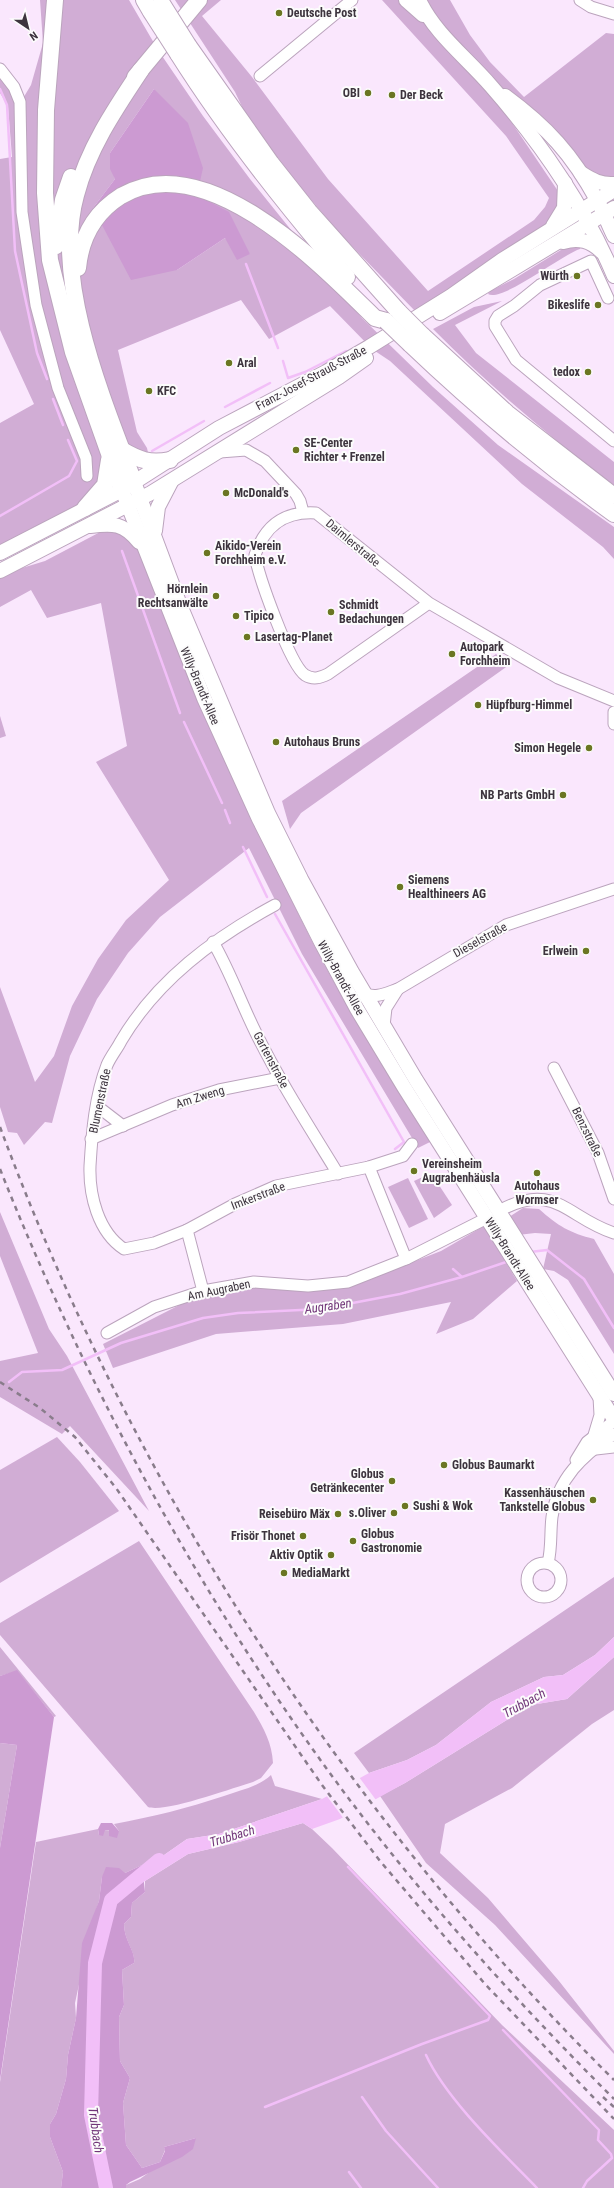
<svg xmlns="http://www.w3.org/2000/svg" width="614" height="2188" viewBox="0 0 614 2188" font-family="'Roboto Condensed',sans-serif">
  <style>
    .green { fill: #d1add5; fill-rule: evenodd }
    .forest { fill: #cc9ad2 }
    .water { fill: #f2bff8 }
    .pier { fill: #fae7fd }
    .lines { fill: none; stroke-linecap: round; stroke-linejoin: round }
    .stream { stroke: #f2bff8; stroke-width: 2.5 }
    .river { stroke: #f2bff8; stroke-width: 14 }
    .minor-casing { stroke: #bba4bd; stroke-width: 13 }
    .major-casing { stroke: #bba4bd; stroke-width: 16 }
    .highway-casing { stroke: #bba4bd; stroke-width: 18 }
    .minor { stroke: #fff; stroke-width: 11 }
    .major { stroke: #fff; stroke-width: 14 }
    .highway { stroke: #fff; stroke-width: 16 }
    .rail { stroke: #897c8b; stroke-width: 2.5; stroke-dasharray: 5 5; stroke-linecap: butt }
    .highway-bridge-casing { stroke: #bba4bd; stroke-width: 18; stroke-linecap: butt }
    .highway-bridge { stroke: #fff; stroke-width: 16 }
    .poi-dot { fill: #6a7622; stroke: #fcfcfc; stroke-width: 1.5 }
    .labels { text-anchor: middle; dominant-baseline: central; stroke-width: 4; stroke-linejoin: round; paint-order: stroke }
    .poi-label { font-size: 12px; font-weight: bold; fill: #3d343e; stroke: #fcfcfc; text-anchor: start }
    .street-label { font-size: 12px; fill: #3d343e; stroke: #fcfcfc }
    .water-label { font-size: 13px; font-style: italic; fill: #713679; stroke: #fcfcfc }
  </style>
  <rect width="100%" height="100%" fill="#fae7fd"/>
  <g class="green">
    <path d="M40,0H129L158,50L203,116L250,179L362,318L433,387L498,445L614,527V559L603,547L522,484L390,361L372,349L330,306L269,339L241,300L118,350L137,432L147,448L149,457L104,469L90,500L0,547V423L34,404L0,330V159L12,157L8,106L0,93V72L22,100L31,85L43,43ZM154,89L197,195L250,254L225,238L177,270L93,208L115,179L110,153Z"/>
    <polygon points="175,0 221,0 202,16 252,77 328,179 428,291 534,220 545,207 549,198 506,136 382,0 450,0 470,35 490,62 524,97 606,33 614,34 614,178 591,175 573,152 506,114 560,194 555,218 416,312 343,237 295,181 246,115 235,92"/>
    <path d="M582,243L580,249C561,255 503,302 488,294L490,291L514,279L569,245Z"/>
    <path d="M502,301L455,325L476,353L614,462V485C549,437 490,386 433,329L474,307Z"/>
    <path d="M104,530H119L137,547C195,680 248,817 315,947C350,1014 391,1078 430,1142L418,1148L302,954L249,848L160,917L128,953L97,999L70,1056L52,1123L45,1122L24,1145L17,1133L8,1132L0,1107V987L35,1082L54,1056L72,1006L98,959L126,920L169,880L96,762L127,746L101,603L47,618L31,590L0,607V579L22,568L45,561Z"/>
    <polygon points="496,654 509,665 301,813 290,829 282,801"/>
    <polygon points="0,716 6,736 0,738"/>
    <polygon points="431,1173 452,1205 434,1218 414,1181"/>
    <polygon points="408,1178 428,1219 409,1228 388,1187"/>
    <path d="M523,1208L539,1209C558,1226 570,1233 594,1239L614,1274V1354L568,1280L554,1271L543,1269L551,1234L535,1233L518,1235L509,1217Z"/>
    <polygon points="0,1212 49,1329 67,1356 149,1511 70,1426 62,1434 0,1397 0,1361 38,1353 0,1256"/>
    <polygon points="484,1226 517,1281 473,1319 436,1334 451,1302 343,1324 216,1334 113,1368 103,1344 205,1292 268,1287 351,1286 441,1251"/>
    <polygon points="57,1437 80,1462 119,1511 0,1583 0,1470"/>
    <path d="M139,1541L254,1712C264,1729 272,1743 273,1763L261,1778L253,1782C232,1788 165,1813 148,1807L0,1635V1623Z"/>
    <polygon points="614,1577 614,1637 595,1655 563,1675 544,1677 491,1702 436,1745 407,1760 369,1773 354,1753"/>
    <polygon points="0,1647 56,1716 54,1717 17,1671 0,1676"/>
    <polygon points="614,1657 614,1710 592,1724 512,1788 445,1824 440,1853 488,1898 559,1981 614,2051 614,2054 495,1925 426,1863 380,1796 405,1783 531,1705 567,1699"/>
    <polygon points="0,1743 17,1745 0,1848"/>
    <path d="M271,1775L275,1786L322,1799L219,1834L187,1839L144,1869L142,1865L125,1873L102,1877L99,1901L93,1919L75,2003L76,2018L68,2055L66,2079L56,2114L50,2124V2137L63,2172L61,2188H0V2082L36,1842L98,1829L99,1835L104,1830L119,1831L114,1824C152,1817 188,1808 224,1796C241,1790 258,1787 271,1775Z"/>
    <path d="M303,1823L312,1829L332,1848L502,2025L614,2130V2188H126V2185L140,2179L196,2138L164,2147L165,2150L160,2162L142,2168L126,2145L123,2103L130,2078L120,2061L119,2017L124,2005L122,1970L134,1963C136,1952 124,1941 124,1924L131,1917L132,1903L145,1892V1881L188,1854L239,1842Z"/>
  </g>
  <g class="forest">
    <polygon points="154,89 188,123 203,168 197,195 229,212 250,254 237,260 225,238 177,270 131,280 93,208 115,179 110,169 110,153"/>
    <polygon points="17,1670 54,1717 0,2080 0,1848 17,1745 0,1743 0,1676"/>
    <polygon points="101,1823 112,1823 119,1831 117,1838 109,1836 109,1830 105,1830 103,1836 99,1835 98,1829"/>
    <path d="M142,1865L145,1892L132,1903L131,1917L124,1924C124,1941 136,1951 134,1963L122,1970L124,2005L119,2017L120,2061L130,2078L123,2103L126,2145L142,2168L160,2162L165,2151L164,2147L196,2138L193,2149L182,2157L130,2182L126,2185V2188H61L63,2172L50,2137V2124L56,2114L66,2079L68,2055L76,2018L82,1943L99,1901L102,1877L106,1867L119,1868L125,1873Z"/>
  </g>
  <polygon class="water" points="614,1637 614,1657 567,1699 531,1705 405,1783 340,1819 312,1829 303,1823 239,1842 188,1854 145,1881 144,1869 187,1839 219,1834 322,1799 369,1773 407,1760 436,1745 491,1702 544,1677 563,1675 595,1655"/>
  <polygon class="pier" points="359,1777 376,1800 344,1819 326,1795"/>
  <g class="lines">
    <g class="stream">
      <polyline points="0,89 7,105 15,251 37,353 47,379"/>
      <polyline points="246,264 278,348"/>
      <polyline points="283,361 288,378 305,372 346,351"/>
      <polyline points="53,399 63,425"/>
      <polyline points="225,407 270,383"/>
      <polyline points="152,451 204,421"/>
      <polyline points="0,516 69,476 77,461 68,440"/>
      <polyline points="122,551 180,713"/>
      <polyline points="184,722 222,803"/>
      <polyline points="225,810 230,823"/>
      <polyline points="243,847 267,897"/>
      <polyline points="275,914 404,1142 395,1149"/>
      <polyline points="530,1252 547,1250 584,1279 614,1328"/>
      <polyline points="453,1269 462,1277"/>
      <polyline points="9,1382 22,1372 62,1370 121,1343 203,1318 238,1313 321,1309 400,1294 462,1277 509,1261"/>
      <polyline points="503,2030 599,2130 598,2140 611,2154 612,2158 587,2181 583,2188"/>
      <path d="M426,2055C446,2099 502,2152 537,2188"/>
      <polyline points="362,2097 386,2131 438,2188"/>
      <polyline points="265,2107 422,2044 488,2020 490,2016 348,1867"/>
      <polyline points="349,2172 361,2188"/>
    </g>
    <polyline class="river" points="106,2188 91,2115 95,1963 111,1900 159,1860"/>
    <defs>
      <g id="minor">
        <polyline points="580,0 591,7 614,14"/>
        <polyline points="0,69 14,87 20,102 22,212 36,305 58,388 86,458 87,476"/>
        <polyline points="260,76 352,0"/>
        <polyline points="608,298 591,261 540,285 514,306 498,316 495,321 495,326 516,360 614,441"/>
        <polyline points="220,452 246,450 265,461 296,494 300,501 303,512"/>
        <path d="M429,603L328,674C320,678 313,680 305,675C290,665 258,575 255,555C265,525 285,511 316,513L429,603L558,678L614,701"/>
        <polyline points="614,712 614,724"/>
        <path d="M213,942C230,971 241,1003 256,1033C280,1082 310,1128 338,1174"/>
        <path d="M364,993C376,999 386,993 398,989L506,925L614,889"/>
        <polyline points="384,1026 386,1008 398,989"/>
        <polyline points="554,1068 598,1153 614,1199"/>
        <polyline points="97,1106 123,1126"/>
        <polyline points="91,1139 172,1105 219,1090 280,1078"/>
        <polyline points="369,1167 406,1259"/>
        <path d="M499,1211C555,1180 567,1218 614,1233"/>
        <path d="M187,1230L154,1243L124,1249C98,1232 89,1195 90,1166C92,1132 95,1096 107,1065C111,1056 117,1049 121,1041C157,980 214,938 275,905"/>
        <polyline points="203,1291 187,1230 235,1204 276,1186 369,1167 403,1156 412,1144"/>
        <polyline points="107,1333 154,1307 203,1291 254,1282 308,1286 348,1282 406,1259 487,1218"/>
        <polyline points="594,1435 600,1415 599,1397"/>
        <polyline points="596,1449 614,1447"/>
        <polyline points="576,1460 587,1442 614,1421"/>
        <path d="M548,1563C552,1547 550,1533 552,1517C557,1479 583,1455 614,1434"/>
        <circle cx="544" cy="1580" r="17"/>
      </g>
      <g id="major">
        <polyline points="406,0 423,15"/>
        <path d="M419,0C435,34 466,57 491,86C541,143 584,205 614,276"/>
        <path d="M505,96C547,127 572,154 597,200C604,212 608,224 614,236"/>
        <path d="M581,173C592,180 601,185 614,184"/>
        <polyline points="553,226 564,208 565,183"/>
        <path d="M563,242C579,237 591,241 602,252"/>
        <polyline points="440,313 614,208"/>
        <polyline points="134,482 180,605 268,813 301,879 352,972 416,1080 614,1394"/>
        <polyline points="122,490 204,698 259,819 322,944 357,1009 404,1087 614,1419"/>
        <path d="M90,526C113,523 124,523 139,542"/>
        <polyline points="155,531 158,507 171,482"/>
        <polyline points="0,553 122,490 219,428 326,372 369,347 451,296 502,260 614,190"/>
        <polyline points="0,571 151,493 339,377 366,358"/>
      </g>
      <g id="highway">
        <polyline points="55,0 46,110 45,193 50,260 73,352 122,490"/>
        <polyline points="144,0 151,12"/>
        <polyline points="188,45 271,163 309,211 399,312"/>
        <path d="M178,54C228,133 286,206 347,277"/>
        <polyline points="135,77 199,0"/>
        <polyline points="56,246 63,200 71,177"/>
        <path d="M78,268C81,237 94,213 121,196C206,146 320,264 375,318L386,321"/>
        <polyline points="422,335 507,413 614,496"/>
        <path d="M410,344C474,405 542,462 614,514"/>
        <path d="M122,450C139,460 150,464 170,460"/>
        <path d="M134,482C104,402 52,281 76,195C88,149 115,109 141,70"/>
        <polyline points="85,508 105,485 109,460"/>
      </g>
    </defs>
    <use href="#minor" class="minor-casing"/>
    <use href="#major" class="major-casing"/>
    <use href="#highway" class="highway-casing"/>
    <use href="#minor" class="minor"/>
    <use href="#major" class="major"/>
    <use href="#highway" class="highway"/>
    <g class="rail">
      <path d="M0,1127C133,1485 342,1810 614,2080"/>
      <path d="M0,1169C85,1383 196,1590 332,1776C417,1892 513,1998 614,2099"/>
      <polyline points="0,1382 40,1408 75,1437 116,1488 322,1785 380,1861 485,1984 614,2119"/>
      <polyline points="603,2097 614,2107"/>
    </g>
    <defs>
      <g id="highway-bridge">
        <polyline points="161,2 188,45"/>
        <polyline points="151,12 178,54"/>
        <polyline points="399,312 422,335"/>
        <polyline points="386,321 410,344"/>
      </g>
    </defs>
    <use href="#highway-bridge" class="highway-bridge-casing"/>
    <use href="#highway-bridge" class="highway-bridge"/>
  </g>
  <g class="poi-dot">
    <circle cx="279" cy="13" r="4"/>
    <circle cx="368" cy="93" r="4"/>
    <circle cx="392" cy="95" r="4"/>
    <circle cx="577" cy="276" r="4"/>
    <circle cx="598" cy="305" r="4"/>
    <circle cx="229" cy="363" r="4"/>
    <circle cx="588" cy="372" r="4"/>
    <circle cx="149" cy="391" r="4"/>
    <circle cx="296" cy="450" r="4"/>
    <circle cx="226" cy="493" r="4"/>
    <circle cx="207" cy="553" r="4"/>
    <circle cx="216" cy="596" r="4"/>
    <circle cx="331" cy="612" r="4"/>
    <circle cx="236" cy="616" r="4"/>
    <circle cx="247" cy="637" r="4"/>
    <circle cx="452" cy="654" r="4"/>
    <circle cx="478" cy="705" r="4"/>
    <circle cx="276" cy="742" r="4"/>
    <circle cx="589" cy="748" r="4"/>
    <circle cx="563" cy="795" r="4"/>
    <circle cx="400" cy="887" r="4"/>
    <circle cx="586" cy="951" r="4"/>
    <circle cx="414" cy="1171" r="4"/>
    <circle cx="537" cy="1173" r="4"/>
    <circle cx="444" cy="1465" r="4"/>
    <circle cx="392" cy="1481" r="4"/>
    <circle cx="593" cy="1500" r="4"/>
    <circle cx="405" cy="1506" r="4"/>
    <circle cx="394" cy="1513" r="4"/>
    <circle cx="338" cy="1514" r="4"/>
    <circle cx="303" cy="1536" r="4"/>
    <circle cx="353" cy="1541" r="4"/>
    <circle cx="331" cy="1555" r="4"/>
    <circle cx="284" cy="1573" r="4"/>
  </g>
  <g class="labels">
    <g class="poi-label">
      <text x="287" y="13">Deutsche Post</text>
      <text x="360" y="93" text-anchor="end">OBI</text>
      <text x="400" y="95">Der Beck</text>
      <text x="569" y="276" text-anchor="end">Würth</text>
      <text x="590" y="305" text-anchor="end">Bikeslife</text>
      <text x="237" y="363">Aral</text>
      <text x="580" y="372" text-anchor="end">tedox</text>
      <text x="157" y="391">KFC</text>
      <text x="304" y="443">SE-Center<tspan x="304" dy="14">Richter + Frenzel</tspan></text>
      <text x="234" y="493">McDonald's</text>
      <text x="215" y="546">Aikido-Verein<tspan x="215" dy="14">Forchheim e.V.</tspan></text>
      <text x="208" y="589" text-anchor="end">Hörnlein<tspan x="208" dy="14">Rechtsanwälte</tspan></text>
      <text x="339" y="605">Schmidt<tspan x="339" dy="14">Bedachungen</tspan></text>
      <text x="244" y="616">Tipico</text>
      <text x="255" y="637">Lasertag-Planet</text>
      <text x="460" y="647">Autopark<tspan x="460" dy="14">Forchheim</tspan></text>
      <text x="486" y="705">Hüpfburg-Himmel</text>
      <text x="284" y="742">Autohaus Bruns</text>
      <text x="581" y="748" text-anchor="end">Simon Hegele</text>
      <text x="555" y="795" text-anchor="end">NB Parts GmbH</text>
      <text x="408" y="880">Siemens<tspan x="408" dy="14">Healthineers AG</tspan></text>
      <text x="578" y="951" text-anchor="end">Erlwein</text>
      <text x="422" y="1164">Vereinsheim<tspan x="422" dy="14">Augrabenhäusla</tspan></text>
      <text x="537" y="1186" text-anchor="middle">Autohaus<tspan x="537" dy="14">Wormser</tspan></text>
      <text x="452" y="1465">Globus Baumarkt</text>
      <text x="384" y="1474" text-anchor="end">Globus<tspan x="384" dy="14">Getränkecenter</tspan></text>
      <text x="585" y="1493" text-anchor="end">Kassenhäuschen<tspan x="585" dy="14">Tankstelle Globus</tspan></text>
      <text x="413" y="1506">Sushi &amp; Wok</text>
      <text x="386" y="1513" text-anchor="end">s.Oliver</text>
      <text x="330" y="1514" text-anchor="end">Reisebüro Mäx</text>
      <text x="361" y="1534">Globus<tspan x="361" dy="14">Gastronomie</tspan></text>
      <text x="295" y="1536" text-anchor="end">Frisör Thonet</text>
      <text x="323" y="1555" text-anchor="end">Aktiv Optik</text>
      <text x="292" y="1573">MediaMarkt</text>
    </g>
    <g class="street-label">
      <text transform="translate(311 378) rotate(-28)">Franz-Josef-Strauß-Straße</text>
      <text transform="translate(353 543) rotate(40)">Daimlerstraße</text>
      <text transform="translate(200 686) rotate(67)">Willy-Brandt-Allee</text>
      <text transform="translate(480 940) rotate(-29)">Dieselstraße</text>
      <text transform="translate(341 978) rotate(61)">Willy-Brandt-Allee</text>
      <text transform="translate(271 1060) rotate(62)">Gartenstraße</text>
      <text transform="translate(200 1097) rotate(-17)">Am Zweng</text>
      <text transform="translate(100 1101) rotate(-78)">Blumenstraße</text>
      <text transform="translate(587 1132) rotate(64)">Benzstraße</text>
      <text transform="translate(258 1196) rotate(-21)">Imkerstraße</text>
      <text transform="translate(510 1254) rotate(58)">Willy-Brandt-Allee</text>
      <text transform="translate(219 1290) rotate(-12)">Am Augraben</text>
    </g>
    <g class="water-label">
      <text transform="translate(328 1306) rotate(-8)">Augraben</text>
      <text transform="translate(524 1703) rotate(-29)">Trubbach</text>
      <text transform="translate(232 1836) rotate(-17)">Trubbach</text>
      <text transform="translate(96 2130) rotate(82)">Trubbach</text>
    </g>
  </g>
  <g transform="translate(28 28) rotate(145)" stroke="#fcfcfc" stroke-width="3" paint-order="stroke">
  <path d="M0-3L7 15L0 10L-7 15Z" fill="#3d343e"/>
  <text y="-6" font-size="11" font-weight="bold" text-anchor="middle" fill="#3d343e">N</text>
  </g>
</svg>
